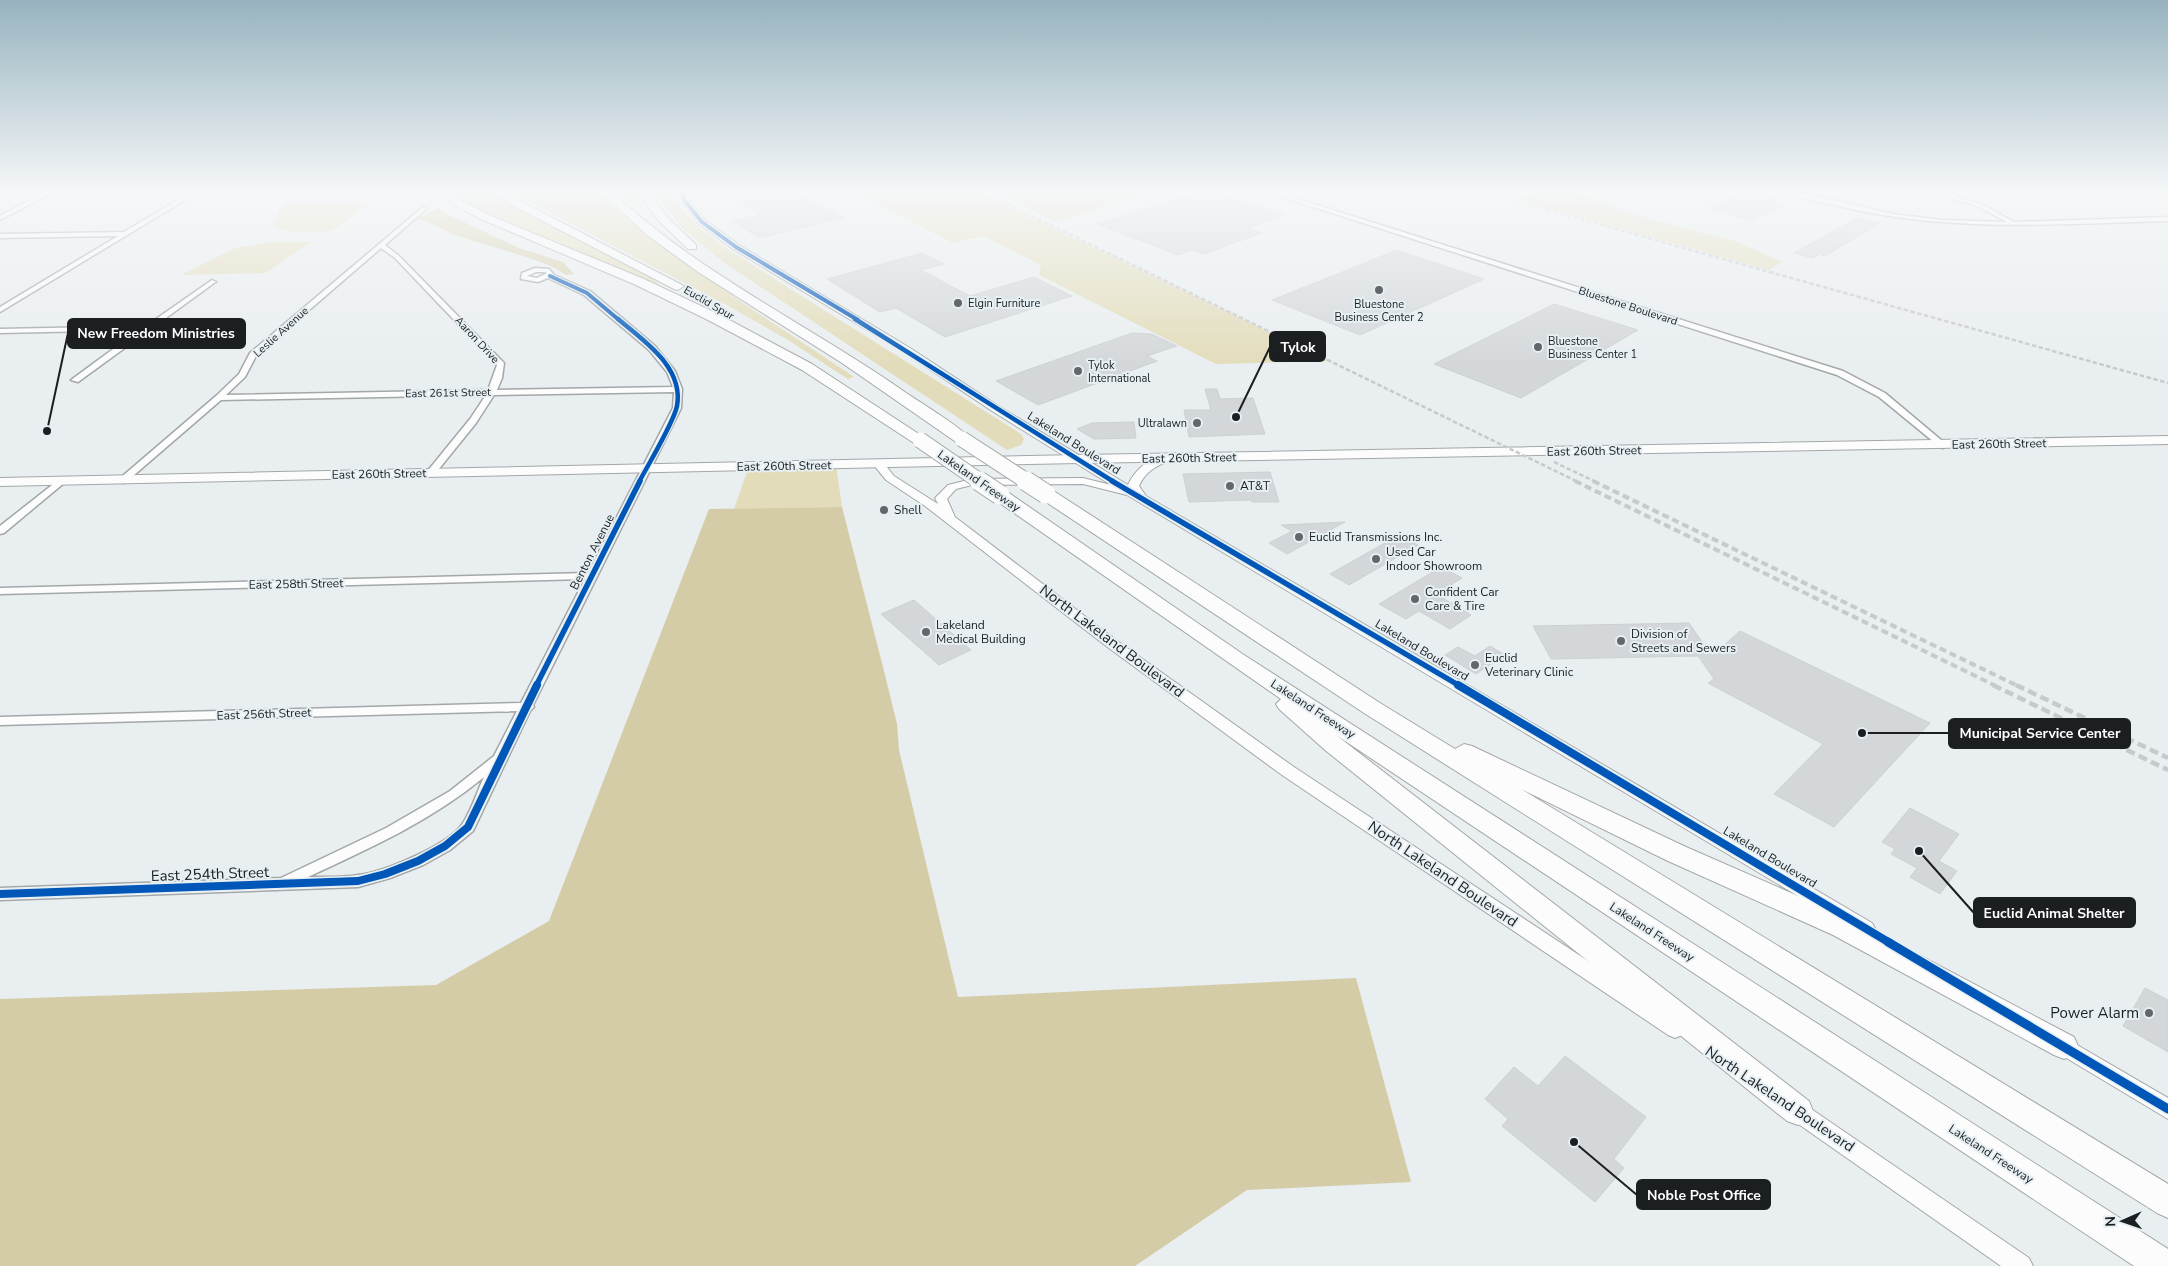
<svg xmlns="http://www.w3.org/2000/svg" width="2168" height="1266" viewBox="0 0 2168 1266" font-family="'Nunito Sans',sans-serif">
  <style>
    .green { fill: #e2dcba }
    .forest { fill: #d4cca6 }
    .building { fill: #d3d7d9; stroke: #ccd0d2 }
    .lines { fill: none; stroke-linecap: round; stroke-linejoin: round }
    .minor-casing { stroke: #a3a7a8; stroke-width: 3 }
    .tertiary-casing { stroke: #a3a7a8; stroke-width: 2 }
    .primary-casing { stroke: #a3a7a8; stroke-width: 2 }
    .motorway-casing { stroke: #a3a7a8; stroke-width: 2 }
    .minor { fill: #fcfcfd; fill-rule: evenodd }
    .tertiary { fill: #fcfcfd; fill-rule: evenodd }
    .primary { fill: #fcfcfd; fill-rule: evenodd }
    .motorway { fill: #fcfcfd; fill-rule: evenodd }
    .rail-far2 { stroke: #c8c9ca; stroke-width: 2.5; stroke-dasharray: 4.5 2.5; stroke-linecap: butt }
    .rail-far1 { stroke: #c8c9ca; stroke-width: 4; stroke-dasharray: 7 4; stroke-linecap: butt }
    .rail { stroke: #c8c9ca; stroke-width: 4.5; stroke-dasharray: 9 4.5; stroke-linecap: butt }
    .motorway-bridge-far1-casing { stroke: #a3a7a8; stroke-width: 17; stroke-linecap: butt }
    .motorway-bridge-casing { stroke: #a3a7a8; stroke-width: 21; stroke-linecap: butt }
    .motorway-bridge-far1 { stroke: #fcfcfd; stroke-width: 15 }
    .motorway-bridge { stroke: #fcfcfd; stroke-width: 19 }
    .cycleway-far4-casing { stroke: #e6eff3; stroke-width: 5.5 }
    .cycleway-far3-casing { stroke: #e6eff3; stroke-width: 7 }
    .cycleway-far2-casing { stroke: #e6eff3; stroke-width: 9 }
    .cycleway-far1-casing { stroke: #e6eff3; stroke-width: 11 }
    .cycleway-casing { stroke: #e6eff3; stroke-width: 12 }
    .cycleway-far4 { stroke: #0057b8; stroke-width: 4 }
    .cycleway-far3 { stroke: #0057b8; stroke-width: 4.5 }
    .cycleway-far2 { stroke: #0057b8; stroke-width: 5.5 }
    .cycleway-far1 { stroke: #0057b8; stroke-width: 8 }
    .cycleway { stroke: #0057b8; stroke-width: 9 }
    .poi-dot { fill: #646769; stroke: #e6eff3; stroke-width: 2 }
    .labels { text-anchor: middle; dominant-baseline: central; stroke-width: 4; stroke-linejoin: round; paint-order: stroke }
    .far-street-label { font-size: 11px; fill: #1c1f21; stroke: #e6eff3 }
    .far-poi-label { font-size: 11px; fill: #1c1f21; stroke: #e6eff3; text-anchor: start }
    .street-label { font-size: 12px; fill: #1c1f21; stroke: #e6eff3 }
    .poi-label { font-size: 12px; fill: #1c1f21; stroke: #e6eff3; text-anchor: start }
    .near-street-label { font-size: 15px; fill: #1c1f21; stroke: #e6eff3 }
    .near-poi-label { font-size: 15px; fill: #1c1f21; stroke: #e6eff3; text-anchor: end }
    .leader { fill: none; stroke: #1c1f21; stroke-width: 2 }
    .callout-dot { fill: #1c1f21; stroke: #e6eff3; stroke-width: 2 }
    .callout { fill: #1c1f21; stroke: #1c1f21; stroke-width: 2 }
    .callout-label { font-size: 14px; text-anchor: middle; font-weight: bold; fill: #fff }
  </style>
  <rect width="100%" height="100%" fill="#e9eef0"/>
  <g class="green">
    <path d="M450,191H489L503,201L660,283L655,284C588,252 511,234 450,191Z"/>
    <path d="M509,191H598C625,221 657,243 690,266C744,305 799,340 854,377L848,379L788,340L732,308Z"/>
    <polygon points="615,191 636,191 642,207 639,209"/>
    <path d="M652,191H672C683,219 709,235 732,252L1021,434L1024,439L1021,445L1007,450L726,264L685,231Z"/>
    <polygon points="976,191 1330,361 1216,364 1039,275 1041,265 983,236 953,243 855,192"/>
    <polygon points="992,191 1155,191 1056,222"/>
    <polygon points="1542,191 1571,191 1601,200 1627,213 1738,242 1782,262 1769,270 1517,200"/>
    <polygon points="288,202 372,202 332,231 291,232 273,226 279,210"/>
    <polygon points="272,242 311,242 265,273 181,275 235,248"/>
    <polygon points="836,465 842,507 734,509 749,466"/>
  </g>
  <g class="forest">
    <path d="M439,208L444,213L519,248L563,262L574,274L566,275C550,261 483,245 458,236C443,231 431,220 415,219Z"/>
    <polygon points="842,507 883,667 897,724 899,750 958,997 1356,978 1411,1182 1247,1190 1135,1266 0,1266 0,999 436,985 549,921 709,509"/>
  </g>
  <g class="building">
    <polygon points="719,191 792,191 844,218 759,238 733,221 760,215"/>
    <polygon points="1202,191 1214,191 1286,215 1248,228 1262,233 1203,254 1192,250 1178,255 1097,224"/>
    <polygon points="1742,193 1752,196 1760,193 1780,198 1772,202 1784,205 1751,220 1708,208"/>
    <polygon points="1857,218 1880,223 1825,256 1819,254 1813,258 1794,253"/>
    <polygon points="1397,250 1484,279 1360,335 1272,300"/>
    <polygon points="922,253 944,264 921,270 970,296 1034,277 1072,296 945,337 896,308 880,312 827,279"/>
    <polygon points="1554,304 1638,330 1521,398 1434,364"/>
    <polygon points="1132,333 1152,334 1177,346 1147,356 1157,361 1038,405 996,381"/>
    <polygon points="1205,389 1217,389 1220,399 1253,398 1265,434 1189,437 1184,410 1211,410"/>
    <polygon points="1134,422 1136,438 1094,439 1077,429 1092,423"/>
    <polygon points="1270,472 1279,502 1252,502 1251,500 1189,502 1183,474"/>
    <polygon points="1345,522 1287,554 1269,543 1292,531 1281,525"/>
    <polygon points="1399,535 1418,545 1349,585 1330,574"/>
    <polygon points="1441,567 1462,578 1436,594 1471,615 1450,629 1419,611 1406,619 1379,604"/>
    <polygon points="914,600 971,650 939,665 881,614"/>
    <polygon points="1689,623 1712,656 1740,631 1930,723 1834,827 1774,794 1823,744 1708,683 1714,679 1698,656 1551,659 1533,626"/>
    <polygon points="1490,646 1505,655 1476,674 1445,655 1458,647 1475,656"/>
    <polygon points="1910,808 1959,834 1939,861 1957,871 1940,894 1910,877 1917,868 1891,854 1895,849 1882,842"/>
    <polygon points="2145,988 2168,1000 2168,1052 2123,1026"/>
    <polygon points="1565,1056 1646,1117 1614,1159 1624,1168 1595,1202 1502,1126 1508,1119 1485,1099 1514,1067 1538,1086"/>
  </g>
  <g class="lines">
    <defs>
      <g id="minor">
        <polygon points="47,191 55,191 0,220 0,216"/>
        <polygon points="193,191 200,191 0,312 0,307 118,236 0,238 0,234 124,232"/>
        <polygon points="1263,191 1273,191 1843,371 1885,393 1947,445 1943,448 1940,447 1879,397 1837,375"/>
        <path d="M1783,191H1794L1894,214L1941,220L2007,222L1979,207L1929,191H1939L1983,205L2014,222L2168,217V221C2056,224 1949,233 1838,206C1821,202 1798,199 1783,191Z"/>
        <path d="M423,207L426,209L425,210L385,245L399,256L504,363L502,378L497,390L673,387L667,372L649,350L584,295L548,278L538,282L521,279L522,273L535,268L549,269L554,275L590,291L655,346L675,371L682,389L681,408L533,705L534,707L530,711L473,831L450,850L423,865L390,878L358,887L0,900V888L281,878L386,828L450,791L494,756L517,711L0,725V717L521,703L585,579L0,594V588L588,573L673,408L674,392L494,395L476,423L434,475L431,476L426,473L470,419L486,395L221,400L126,482L123,483L118,480L216,396L239,374L250,353ZM381,248L395,258L497,365L488,390L226,395L245,377L256,356ZM536,272H545L547,273L537,278L527,276ZM484,777C477,792 472,809 463,823C449,845 384,872 358,875C342,878 324,877 308,877C370,848 431,821 484,777Z"/>
        <polygon points="212,280 216,282 214,283 78,382 71,380 139,330 0,333 0,329 146,326"/>
        <polygon points="61,478 64,479 64,483 4,533 0,534 0,526"/>
      </g>
      <g id="tertiary">
        <path d="M677,191H685L688,200L705,220L739,245L910,348L1000,407L1128,485C1134,471 1153,452 1170,456V460C1156,466 1145,472 1139,486L1146,496L1872,923L1875,928L1872,933L1866,935L1860,933L1127,495L1083,484L972,485L956,489L947,499L955,517L1116,640L1294,767L1682,1023L1685,1029L1682,1035L1675,1038L1668,1035L1282,775L1106,646L925,506L886,480L873,464L875,462H883L894,476L938,504L935,498L948,485L972,479L1083,478L1111,485L992,411L904,352L733,249L699,224L680,200Z"/>
        <polygon points="2060,1035 2168,1098 2168,1119 2053,1050 2050,1044 2053,1038"/>
        <polygon points="1794,1099 1801,1102 2029,1258 2033,1266 2001,1266 1787,1116 1784,1109 1787,1102"/>
      </g>
      <polygon id="primary" points="2168,436 2168,444 1080,463 0,486 0,478 1080,455"/>
      <g id="motorway">
        <polygon points="438,191 450,191 464,202 491,216 644,279 718,314 812,364 928,440 926,443 914,443 802,370 708,320 636,285 483,220 456,206"/>
        <polygon points="494,191 506,191 520,201 684,286 678,290 674,289 512,205"/>
        <path d="M600,191H611C697,272 803,322 899,388C914,399 962,427 970,439L968,442H956L842,363L698,272L647,235Z"/>
        <polygon points="637,191 648,191 666,216 696,245 696,249 688,249 658,220"/>
        <polygon points="1046,489 1052,490 1380,703 1455,749 1464,744 1472,746 1686,847 1851,919 2074,1037 2078,1046 2074,1055 2064,1059 2054,1055 1833,935 1668,861 1521,789 2168,1184 2168,1218 2157,1213 1364,713 1040,498 1037,494 1040,490"/>
        <polygon points="1000,490 1006,491 1244,655 2168,1249 2168,1266 2134,1266 1336,735 1809,1101 1813,1111 1809,1121 1798,1125 1787,1121 1325,750 1279,709 1276,704 1281,699 994,499 991,495 994,491"/>
      </g>
    </defs>
    <use href="#minor" class="minor-casing"/>
    <use href="#tertiary" class="tertiary-casing"/>
    <use href="#primary" class="primary-casing"/>
    <use href="#motorway" class="motorway-casing"/>
    <use href="#minor" class="minor"/>
    <use href="#tertiary" class="tertiary"/>
    <use href="#primary" class="primary"/>
    <use href="#motorway" class="motorway"/>
    <g class="rail-far2">
      <polyline points="981,191 1578,482"/>
      <polyline points="1479,191 2168,383"/>
      <polyline points="1554,462 1596,482"/>
    </g>
    <g class="rail-far1">
      <polyline points="1575,481 1996,686"/>
      <polyline points="1593,481 2018,686"/>
    </g>
    <g class="rail">
      <polyline points="1993,685 2168,770"/>
      <polyline points="2016,685 2168,758"/>
    </g>
    <defs>
      <g id="motorway-bridge-far1">
        <polyline points="962,439 1028,482"/>
        <polyline points="920,440 981,482"/>
      </g>
      <g id="motorway-bridge">
        <polyline points="979,481 1000,495"/>
        <polyline points="1026,481 1046,494"/>
      </g>
    </defs>
    <use href="#motorway-bridge-far1" class="motorway-bridge-far1-casing"/>
    <use href="#motorway-bridge" class="motorway-bridge-casing"/>
    <use href="#motorway-bridge-far1" class="motorway-bridge-far1"/>
    <use href="#motorway-bridge" class="motorway-bridge"/>
    <defs>
      <g id="cycleway-far4">
        <polyline points="681,191 684,200 702,222 736,247 858,320"/>
        <polyline points="550,276 587,293 619,320"/>
      </g>
      <g id="cycleway-far3">
        <path d="M618,319C644,341 684,367 677,406C674,422 648,465 639,482"/>
        <polyline points="855,319 1114,482"/>
      </g>
      <g id="cycleway-far2">
        <polyline points="1112,481 1460,686"/>
        <polyline points="536,686 640,481"/>
      </g>
      <g id="cycleway-far1">
        <polyline points="1458,685 1890,943"/>
        <polyline points="0,894 358,881 385,874 418,861 445,846 468,827 537,685"/>
      </g>
      <polyline id="cycleway" points="1888,942 2168,1109"/>
    </defs>
    <use href="#cycleway-far4" class="cycleway-far4-casing"/>
    <use href="#cycleway-far3" class="cycleway-far3-casing"/>
    <use href="#cycleway-far2" class="cycleway-far2-casing"/>
    <use href="#cycleway-far1" class="cycleway-far1-casing"/>
    <use href="#cycleway" class="cycleway-casing"/>
    <use href="#cycleway-far4" class="cycleway-far4"/>
    <use href="#cycleway-far3" class="cycleway-far3"/>
    <use href="#cycleway-far2" class="cycleway-far2"/>
    <use href="#cycleway-far1" class="cycleway-far1"/>
    <use href="#cycleway" class="cycleway"/>
  </g>
  <linearGradient id="sky" x2="0" y2="1"><stop stop-color="#97b3bf"/><stop offset="0.52" stop-color="#f5f7f8"/><stop offset="1" stop-color="#f5f7f8" stop-opacity="0"/></linearGradient>
  <rect width="2168" height="368" fill="url(#sky)"/>
  <g class="poi-dot">
    <circle cx="1379" cy="290" r="5"/>
    <circle cx="958" cy="303" r="5"/>
    <circle cx="1538" cy="347" r="5"/>
    <circle cx="1078" cy="371" r="5"/>
    <circle cx="1197" cy="423" r="5"/>
    <circle cx="1230" cy="486" r="5"/>
    <circle cx="884" cy="510" r="5"/>
    <circle cx="1299" cy="537" r="5"/>
    <circle cx="1376" cy="559" r="5"/>
    <circle cx="1415" cy="599" r="5"/>
    <circle cx="926" cy="632" r="5"/>
    <circle cx="1621" cy="641" r="5"/>
    <circle cx="1475" cy="665" r="5"/>
    <circle cx="2149" cy="1013" r="5"/>
  </g>
  <g class="labels">
    <g class="far-street-label">
      <text transform="translate(709 303) rotate(30)">Euclid Spur</text>
      <text transform="translate(1628 306) rotate(18)">Bluestone Boulevard</text>
      <text transform="translate(281 332) rotate(-42)">Leslie Avenue</text>
      <text transform="translate(477 340) rotate(47)">Aaron Drive</text>
      <text transform="translate(448 393) rotate(-1)">East 261st Street</text>
    </g>
    <g class="far-poi-label">
      <text x="968" y="303">Elgin Furniture</text>
      <text x="1379" y="304" text-anchor="middle">Bluestone<tspan x="1379" dy="13">Business Center 2</tspan></text>
      <text x="1548" y="341">Bluestone<tspan x="1548" dy="13">Business Center 1</tspan></text>
      <text x="1088" y="365">Tylok<tspan x="1088" dy="13">International</tspan></text>
      <text x="1187" y="423" text-anchor="end">Ultralawn</text>
    </g>
    <g class="street-label">
      <text transform="translate(1074 443) rotate(32)">Lakeland Boulevard</text>
      <text transform="translate(1999 444) rotate(-1)">East 260th Street</text>
      <text transform="translate(1594 451) rotate(-1)">East 260th Street</text>
      <text transform="translate(1189 458) rotate(-1)">East 260th Street</text>
      <text transform="translate(784 466) rotate(-1)">East 260th Street</text>
      <text transform="translate(379 474) rotate(-1)">East 260th Street</text>
      <text transform="translate(979 481) rotate(35)">Lakeland Freeway</text>
      <text transform="translate(592 552) rotate(-63)">Benton Avenue</text>
      <text transform="translate(296 584) rotate(-1)">East 258th Street</text>
      <text transform="translate(1422 650) rotate(31)">Lakeland Boulevard</text>
      <text transform="translate(1313 709) rotate(33)">Lakeland Freeway</text>
      <text transform="translate(264 714) rotate(-2)">East 256th Street</text>
      <text transform="translate(1770 857) rotate(31)">Lakeland Boulevard</text>
      <text transform="translate(1652 932) rotate(33)">Lakeland Freeway</text>
      <text transform="translate(1991 1154) rotate(33)">Lakeland Freeway</text>
    </g>
    <g class="poi-label">
      <text x="1240" y="486">AT&amp;T</text>
      <text x="894" y="510">Shell</text>
      <text x="1309" y="537">Euclid Transmissions Inc.</text>
      <text x="1386" y="552">Used Car<tspan x="1386" dy="14">Indoor Showroom</tspan></text>
      <text x="1425" y="592">Confident Car<tspan x="1425" dy="14">Care &amp; Tire</tspan></text>
      <text x="936" y="625">Lakeland<tspan x="936" dy="14">Medical Building</tspan></text>
      <text x="1631" y="634">Division of<tspan x="1631" dy="14">Streets and Sewers</tspan></text>
      <text x="1485" y="658">Euclid<tspan x="1485" dy="14">Veterinary Clinic</tspan></text>
    </g>
    <g class="near-street-label">
      <text transform="translate(1112 641) rotate(37)">North Lakeland Boulevard</text>
      <text transform="translate(210 874) rotate(-2)">East 254th Street</text>
      <text transform="translate(1443 874) rotate(34)">North Lakeland Boulevard</text>
      <text transform="translate(1780 1099) rotate(34)">North Lakeland Boulevard</text>
    </g>
    <g class="near-poi-label">
      <text x="2139" y="1013">Power Alarm</text>
    </g>
  </g>
  <path class="leader" d="M47 431L68 333M1236 417L1270 347M1862 733L1949 733M1919 851L1974 913M1574 1142L1637 1195"/>
  <g class="callout-dot">
    <circle cx="47" cy="431" r="5"/>
    <circle cx="1236" cy="417" r="5"/>
    <circle cx="1862" cy="733" r="5"/>
    <circle cx="1919" cy="851" r="5"/>
    <circle cx="1574" cy="1142" r="5"/>
  </g>
  <g class="callout">
    <rect x="68" y="319" width="177" height="29" rx="5"/>
    <rect x="1270" y="332" width="55" height="29" rx="5"/>
    <rect x="1949" y="719" width="181" height="29" rx="5"/>
    <rect x="1974" y="898" width="161" height="29" rx="5"/>
    <rect x="1637" y="1180" width="133" height="29" rx="5"/>
  </g>
  <g class="callout-label">
    <text x="156" y="338">New Freedom Ministries</text>
    <text x="1298" y="352">Tylok</text>
    <text x="2040" y="738">Municipal Service Center</text>
    <text x="2054" y="918">Euclid Animal Shelter</text>
    <text x="1704" y="1200">Noble Post Office</text>
  </g>
  <g transform="translate(2123 1221) rotate(268)" stroke="#e6eff3" stroke-width="4" paint-order="stroke">
  <path d="M0-4L9 19L0 12L-9 19Z" fill="#1c1f21"/>
  <text y="-8" font-size="14" font-weight="bold" text-anchor="middle" fill="#1c1f21">N</text>
  </g>
</svg>
